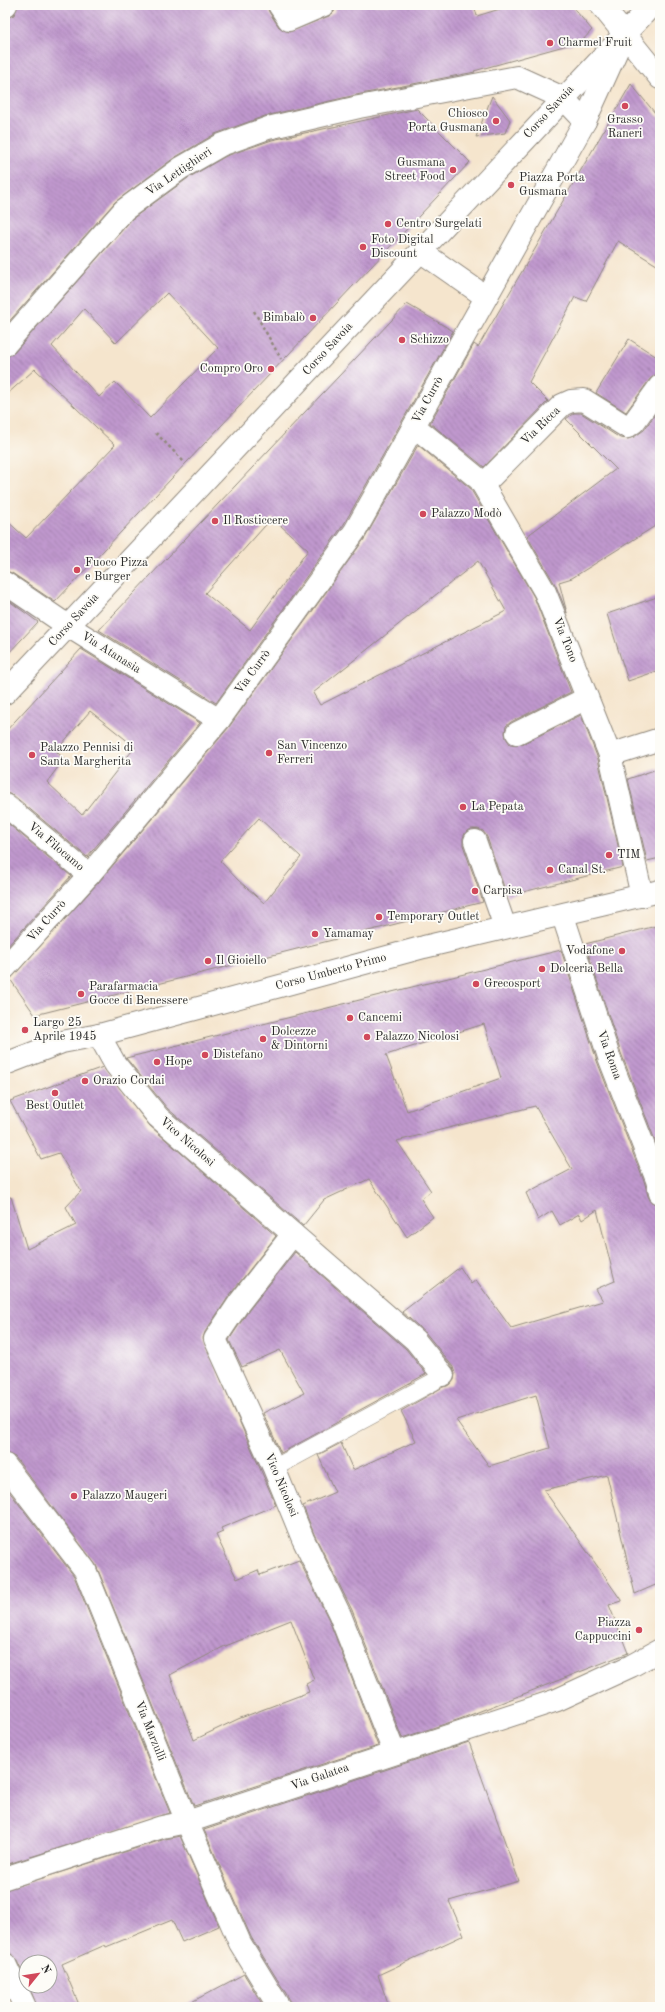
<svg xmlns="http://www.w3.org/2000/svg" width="665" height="2012" viewBox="0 0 665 2012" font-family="'Old Standard TT',serif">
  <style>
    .building { fill: url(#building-back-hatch); fill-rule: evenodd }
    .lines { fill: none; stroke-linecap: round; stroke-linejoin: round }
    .lane-casing { stroke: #90887c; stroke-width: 18 }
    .street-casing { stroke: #90887c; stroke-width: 24 }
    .secondary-casing { stroke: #90887c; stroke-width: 24 }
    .path { stroke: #90887c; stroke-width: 2.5; stroke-dasharray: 3 3; stroke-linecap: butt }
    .lane { stroke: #fff; stroke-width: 17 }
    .street { stroke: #fff; stroke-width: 22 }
    .secondary { stroke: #fff; stroke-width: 22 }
    .poi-dot { fill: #d1495b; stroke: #fdfcf7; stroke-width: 1.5 }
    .labels { text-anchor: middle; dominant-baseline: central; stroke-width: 3.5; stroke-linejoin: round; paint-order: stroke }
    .poi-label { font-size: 12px; fill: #2b2b2b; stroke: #fdfcf7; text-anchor: start }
    .street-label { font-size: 12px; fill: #2b2b2b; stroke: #fdfcf7 }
  </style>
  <defs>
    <pattern id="building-back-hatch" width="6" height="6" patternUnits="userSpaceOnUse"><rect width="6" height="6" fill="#c098ce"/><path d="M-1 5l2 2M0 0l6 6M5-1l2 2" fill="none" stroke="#9c7ca7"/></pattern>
  </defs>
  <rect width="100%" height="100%" fill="#fdfcf7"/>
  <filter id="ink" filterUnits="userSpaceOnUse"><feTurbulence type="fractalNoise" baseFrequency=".025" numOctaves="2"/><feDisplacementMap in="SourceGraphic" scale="8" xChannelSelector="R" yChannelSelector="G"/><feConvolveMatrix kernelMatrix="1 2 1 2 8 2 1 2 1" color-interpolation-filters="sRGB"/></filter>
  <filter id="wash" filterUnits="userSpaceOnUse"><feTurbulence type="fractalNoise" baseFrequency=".012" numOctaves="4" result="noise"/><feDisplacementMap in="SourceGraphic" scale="16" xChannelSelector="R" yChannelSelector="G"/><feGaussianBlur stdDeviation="0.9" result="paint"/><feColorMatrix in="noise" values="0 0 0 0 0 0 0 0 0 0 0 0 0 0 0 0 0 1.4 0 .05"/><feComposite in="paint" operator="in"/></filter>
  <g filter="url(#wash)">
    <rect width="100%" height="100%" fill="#f5e5cd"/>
    <g id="blocks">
      <g class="building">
        <polygon points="18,5 267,5 269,12 279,27 289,32 329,16 334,12 336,5 474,5 477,16 513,5 571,5 592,30 582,41 474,71 475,72 356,95 265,116 215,134 174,158 115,202 5,326 5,18 14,15"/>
        <polygon points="631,84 660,119 660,267 618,241 586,301 575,297 529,382 548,401 484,467 430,423 474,344 478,347"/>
        <polygon points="492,96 510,120 505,133 476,137"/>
        <path d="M417,109L470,162L55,602L12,573L5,571V519L26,538L115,445L35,369L5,396V357L14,353L132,219L188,178L226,156L272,140ZM167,293L218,348L150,418L115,382L99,397L52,346L84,309L116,343Z"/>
        <path d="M407,304L453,331L344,524L216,703L99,630ZM272,518L308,550L250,630L205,593Z"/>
        <polygon points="629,339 660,359 660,374 655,375 650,379 626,412 596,393"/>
        <polygon points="660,407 660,523 572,578 559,582 567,613 556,586 527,536 616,469 566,419 574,413 581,413 620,438 628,439 634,437 644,430"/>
        <path d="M418,445L470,488L534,597L571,692L511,722L506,726L505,733L506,738L510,744L517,745L522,744L581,715L598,759L623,867L507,896L487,837L483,831L478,829H471L465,833L463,838V845L483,902L35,1015L10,979L98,883L229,727L365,538ZM478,561L506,611L320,705L313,693ZM259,818L301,857L264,903L238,880L220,861Z"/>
        <polygon points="660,596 660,670 628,681 607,614"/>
        <polygon points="5,598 38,622 5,657"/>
        <path d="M81,649L200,723L87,857L13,795L5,793V732ZM90,711L135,747L82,815L47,782L64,759L56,751Z"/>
        <polygon points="660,768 660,858 647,861 628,779"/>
        <polygon points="5,821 71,876 5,949"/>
        <polygon points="660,925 660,1153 621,1053 585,944"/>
        <path d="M561,950L597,1061L645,1184L648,1196L651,1202L660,1205V1583L635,1594L607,1475L544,1490L621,1600V1601L609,1605L628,1653L460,1719L402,1738L352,1610L314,1534L303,1506L335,1492L318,1455L341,1443L353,1470L416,1441L401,1411L443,1387L450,1385L454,1380L455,1374L453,1367L425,1332L402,1312L460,1267L471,1284L476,1280L511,1328L603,1301L596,1289L615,1281L597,1210L582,1220L579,1214L560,1225L552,1211L538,1220L526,1193L572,1169L535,1106L397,1141L431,1191L421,1199L433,1217L407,1237L369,1179L324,1200L303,1226L167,1108L126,1058ZM484,1024L501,1078L407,1111L386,1055ZM536,1395L550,1448L489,1466L456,1420Z"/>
        <path d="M103,1067L150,1126L276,1236L229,1296L205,1332L203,1338L276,1505L221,1528L223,1532L216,1535L237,1579L258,1570L260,1575L299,1560L329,1620L378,1746L194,1806L96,1565L15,1457L5,1453V1198L11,1197L27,1249L76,1225L66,1207L81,1191L59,1153L41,1159L10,1101ZM291,1620L314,1680L306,1684L309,1692L238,1719L194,1740L170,1675L223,1647Z"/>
        <polygon points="295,1252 406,1349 426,1374 281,1453 263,1413 304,1393 280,1350 242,1367 229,1340 249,1310"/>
        <polygon points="5,1486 74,1576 170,1813 5,1865"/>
        <polygon points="469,1742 519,1881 449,1901 464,1935 378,1975 389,2007 291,2007 290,2000 251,1937 204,1830"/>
        <polygon points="180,1836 219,1926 182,1942 172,1920 106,1947 105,1945 62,1964 80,2007 37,2007 29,1986 50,1986 50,1962 26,1962 26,1980 16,1959 10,1953 5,1943 5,1890 165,1839"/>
        <polygon points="244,1974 264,2007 182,2007"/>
      </g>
    </g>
  </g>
  <g filter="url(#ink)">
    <use href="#blocks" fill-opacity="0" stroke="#90887c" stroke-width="1"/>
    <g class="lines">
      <defs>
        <polyline id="lane" points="274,1468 433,1382 443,1375"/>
        <g id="street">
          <polyline points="279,5 289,20 324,5"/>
          <polyline points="601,5 660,78"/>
          <polyline points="5,6 6,5"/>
          <polyline points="420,251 486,297"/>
          <polyline points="5,345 124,210 181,168 221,145 268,128 359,107 517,77 563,98 585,121"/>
          <polyline points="414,426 480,480 545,592 610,755 642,896"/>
          <polyline points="483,485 562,405 571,401 584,400 627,427 634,422 660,386"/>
          <polyline points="5,583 68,626 219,720"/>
          <polyline points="517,733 587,698"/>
          <polyline points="610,755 660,739"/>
          <polyline points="5,805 89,875"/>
          <polyline points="475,841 505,927"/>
          <polyline points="563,916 609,1057 657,1180 660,1193"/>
          <polyline points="5,968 89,875 219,720 355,531 585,121 623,37"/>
          <polyline points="99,1035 115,1064 158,1117 293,1234 239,1303 215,1339 274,1468 303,1539 340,1615 394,1752"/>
          <polyline points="293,1234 415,1340 443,1375"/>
          <polyline points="5,1465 85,1570 187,1822 240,1943 279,2007"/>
          <polyline points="5,1964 25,2007"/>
        </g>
        <g id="secondary">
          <polyline points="5,693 652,5"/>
          <polyline points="5,1064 62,1042 99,1035 424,947 660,891"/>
          <polyline points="5,1878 162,1827 187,1822 557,1700 631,1666 660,1650"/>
        </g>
      </defs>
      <use href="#lane" class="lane-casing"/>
      <use href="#street" class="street-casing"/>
      <use href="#secondary" class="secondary-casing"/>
      <g class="path">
        <polyline points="254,311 281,359"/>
        <polyline points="156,433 185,463"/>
      </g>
      <use href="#lane" class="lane"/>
      <use href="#street" class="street"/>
      <use href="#secondary" class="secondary"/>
    </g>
  </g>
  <g class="poi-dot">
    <circle cx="550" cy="43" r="4"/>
    <circle cx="625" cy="106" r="4"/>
    <circle cx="496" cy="121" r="4"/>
    <circle cx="453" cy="170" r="4"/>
    <circle cx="511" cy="185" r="4"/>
    <circle cx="388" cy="224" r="4"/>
    <circle cx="363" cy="247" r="4"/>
    <circle cx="313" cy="318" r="4"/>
    <circle cx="402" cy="340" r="4"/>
    <circle cx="271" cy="369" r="4"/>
    <circle cx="423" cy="514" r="4"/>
    <circle cx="215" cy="521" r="4"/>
    <circle cx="77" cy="570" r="4"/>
    <circle cx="269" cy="753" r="4"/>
    <circle cx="32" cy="755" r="4"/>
    <circle cx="463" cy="807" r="4"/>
    <circle cx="609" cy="855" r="4"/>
    <circle cx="550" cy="870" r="4"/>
    <circle cx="475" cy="891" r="4"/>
    <circle cx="379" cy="917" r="4"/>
    <circle cx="315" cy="934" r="4"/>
    <circle cx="622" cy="951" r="4"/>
    <circle cx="208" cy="961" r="4"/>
    <circle cx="542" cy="969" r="4"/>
    <circle cx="476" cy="984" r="4"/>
    <circle cx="81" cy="994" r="4"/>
    <circle cx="350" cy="1018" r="4"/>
    <circle cx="25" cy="1030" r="4"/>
    <circle cx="367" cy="1037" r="4"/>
    <circle cx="263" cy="1039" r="4"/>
    <circle cx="205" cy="1055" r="4"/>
    <circle cx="157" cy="1062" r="4"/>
    <circle cx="85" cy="1081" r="4"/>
    <circle cx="55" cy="1093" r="4"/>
    <circle cx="74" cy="1496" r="4"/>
    <circle cx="639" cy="1630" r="4"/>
  </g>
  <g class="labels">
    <g class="poi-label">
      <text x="558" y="43">Charmel Fruit</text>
      <text x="488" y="114" text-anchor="end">Chiosco<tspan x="488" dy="14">Porta Gusmana</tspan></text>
      <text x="625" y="120" text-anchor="middle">Grasso<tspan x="625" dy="14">Raneri</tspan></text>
      <text x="445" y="163" text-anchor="end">Gusmana<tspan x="445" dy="14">Street Food</tspan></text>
      <text x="519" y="178">Piazza Porta<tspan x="519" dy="14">Gusmana</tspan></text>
      <text x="396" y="224">Centro Surgelati</text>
      <text x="371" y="240">Foto Digital<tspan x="371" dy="14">Discount</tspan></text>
      <text x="305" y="318" text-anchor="end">Bimbalò</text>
      <text x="410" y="340">Schizzo</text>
      <text x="263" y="369" text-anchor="end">Compro Oro</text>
      <text x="431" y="514">Palazzo Modò</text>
      <text x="223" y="521">Il Rosticcere</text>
      <text x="85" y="563">Fuoco Pizza<tspan x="85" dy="14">e Burger</tspan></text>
      <text x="277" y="746">San Vincenzo<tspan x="277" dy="14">Ferreri</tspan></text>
      <text x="40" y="748">Palazzo Pennisi di<tspan x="40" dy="14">Santa Margherita</tspan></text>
      <text x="471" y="807">La Pepata</text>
      <text x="617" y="855">TIM</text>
      <text x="558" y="870">Canal St.</text>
      <text x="483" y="891">Carpisa</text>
      <text x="387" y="917">Temporary Outlet</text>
      <text x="323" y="934">Yamamay</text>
      <text x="614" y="951" text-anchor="end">Vodafone</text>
      <text x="216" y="961">Il Gioiello</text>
      <text x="550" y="969">Dolceria Bella</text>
      <text x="484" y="984">Grecosport</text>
      <text x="89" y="987">Parafarmacia<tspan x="89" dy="14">Gocce di Benessere</tspan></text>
      <text x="358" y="1018">Cancemi</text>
      <text x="33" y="1023">Largo 25<tspan x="33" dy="14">Aprile 1945</tspan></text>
      <text x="271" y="1032">Dolcezze<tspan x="271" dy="14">&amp; Dintorni</tspan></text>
      <text x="375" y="1037">Palazzo Nicolosi</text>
      <text x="213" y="1055">Distefano</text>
      <text x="165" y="1062">Hope</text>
      <text x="93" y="1081">Orazio Cordai</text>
      <text x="55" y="1106" text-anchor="middle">Best Outlet</text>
      <text x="82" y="1496">Palazzo Maugeri</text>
      <text x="631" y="1623" text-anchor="end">Piazza<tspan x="631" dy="14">Cappuccini</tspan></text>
    </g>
    <g class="street-label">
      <text transform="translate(549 112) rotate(-47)">Corso Savoia</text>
      <text transform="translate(179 172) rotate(-34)">Via Lettighieri</text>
      <text transform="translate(328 349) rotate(-47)">Corso Savoia</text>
      <text transform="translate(428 400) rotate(-61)">Via Currò</text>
      <text transform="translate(541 426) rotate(-44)">Via Ricca</text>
      <text transform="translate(74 620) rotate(-47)">Corso Savoia</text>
      <text transform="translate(565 640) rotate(68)">Via Tono</text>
      <text transform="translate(111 653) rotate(32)">Via Atanasia</text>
      <text transform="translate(253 672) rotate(-54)">Via Currò</text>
      <text transform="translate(56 847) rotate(40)">Via Filocamo</text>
      <text transform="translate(47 921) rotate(-48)">Via Currò</text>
      <text transform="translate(331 972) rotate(-15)">Corso Umberto Primo</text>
      <text transform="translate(609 1055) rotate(70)">Via Roma</text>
      <text transform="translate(187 1142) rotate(41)">Vico Nicolosi</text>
      <text transform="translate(281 1485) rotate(67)">Vico Nicolosi</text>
      <text transform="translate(150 1731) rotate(68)">Via Marzulli</text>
      <text transform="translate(320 1777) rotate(-19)">Via Galatea</text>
    </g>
  </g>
  <rect width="665" height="2012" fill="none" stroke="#fdfcf7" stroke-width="20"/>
  <g transform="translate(38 1974) rotate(60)"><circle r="19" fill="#fdfcf7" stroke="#a9a8a5"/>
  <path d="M0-3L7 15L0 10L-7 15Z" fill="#d1495b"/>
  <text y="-6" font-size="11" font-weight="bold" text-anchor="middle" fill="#2b2b2b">N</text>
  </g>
</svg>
